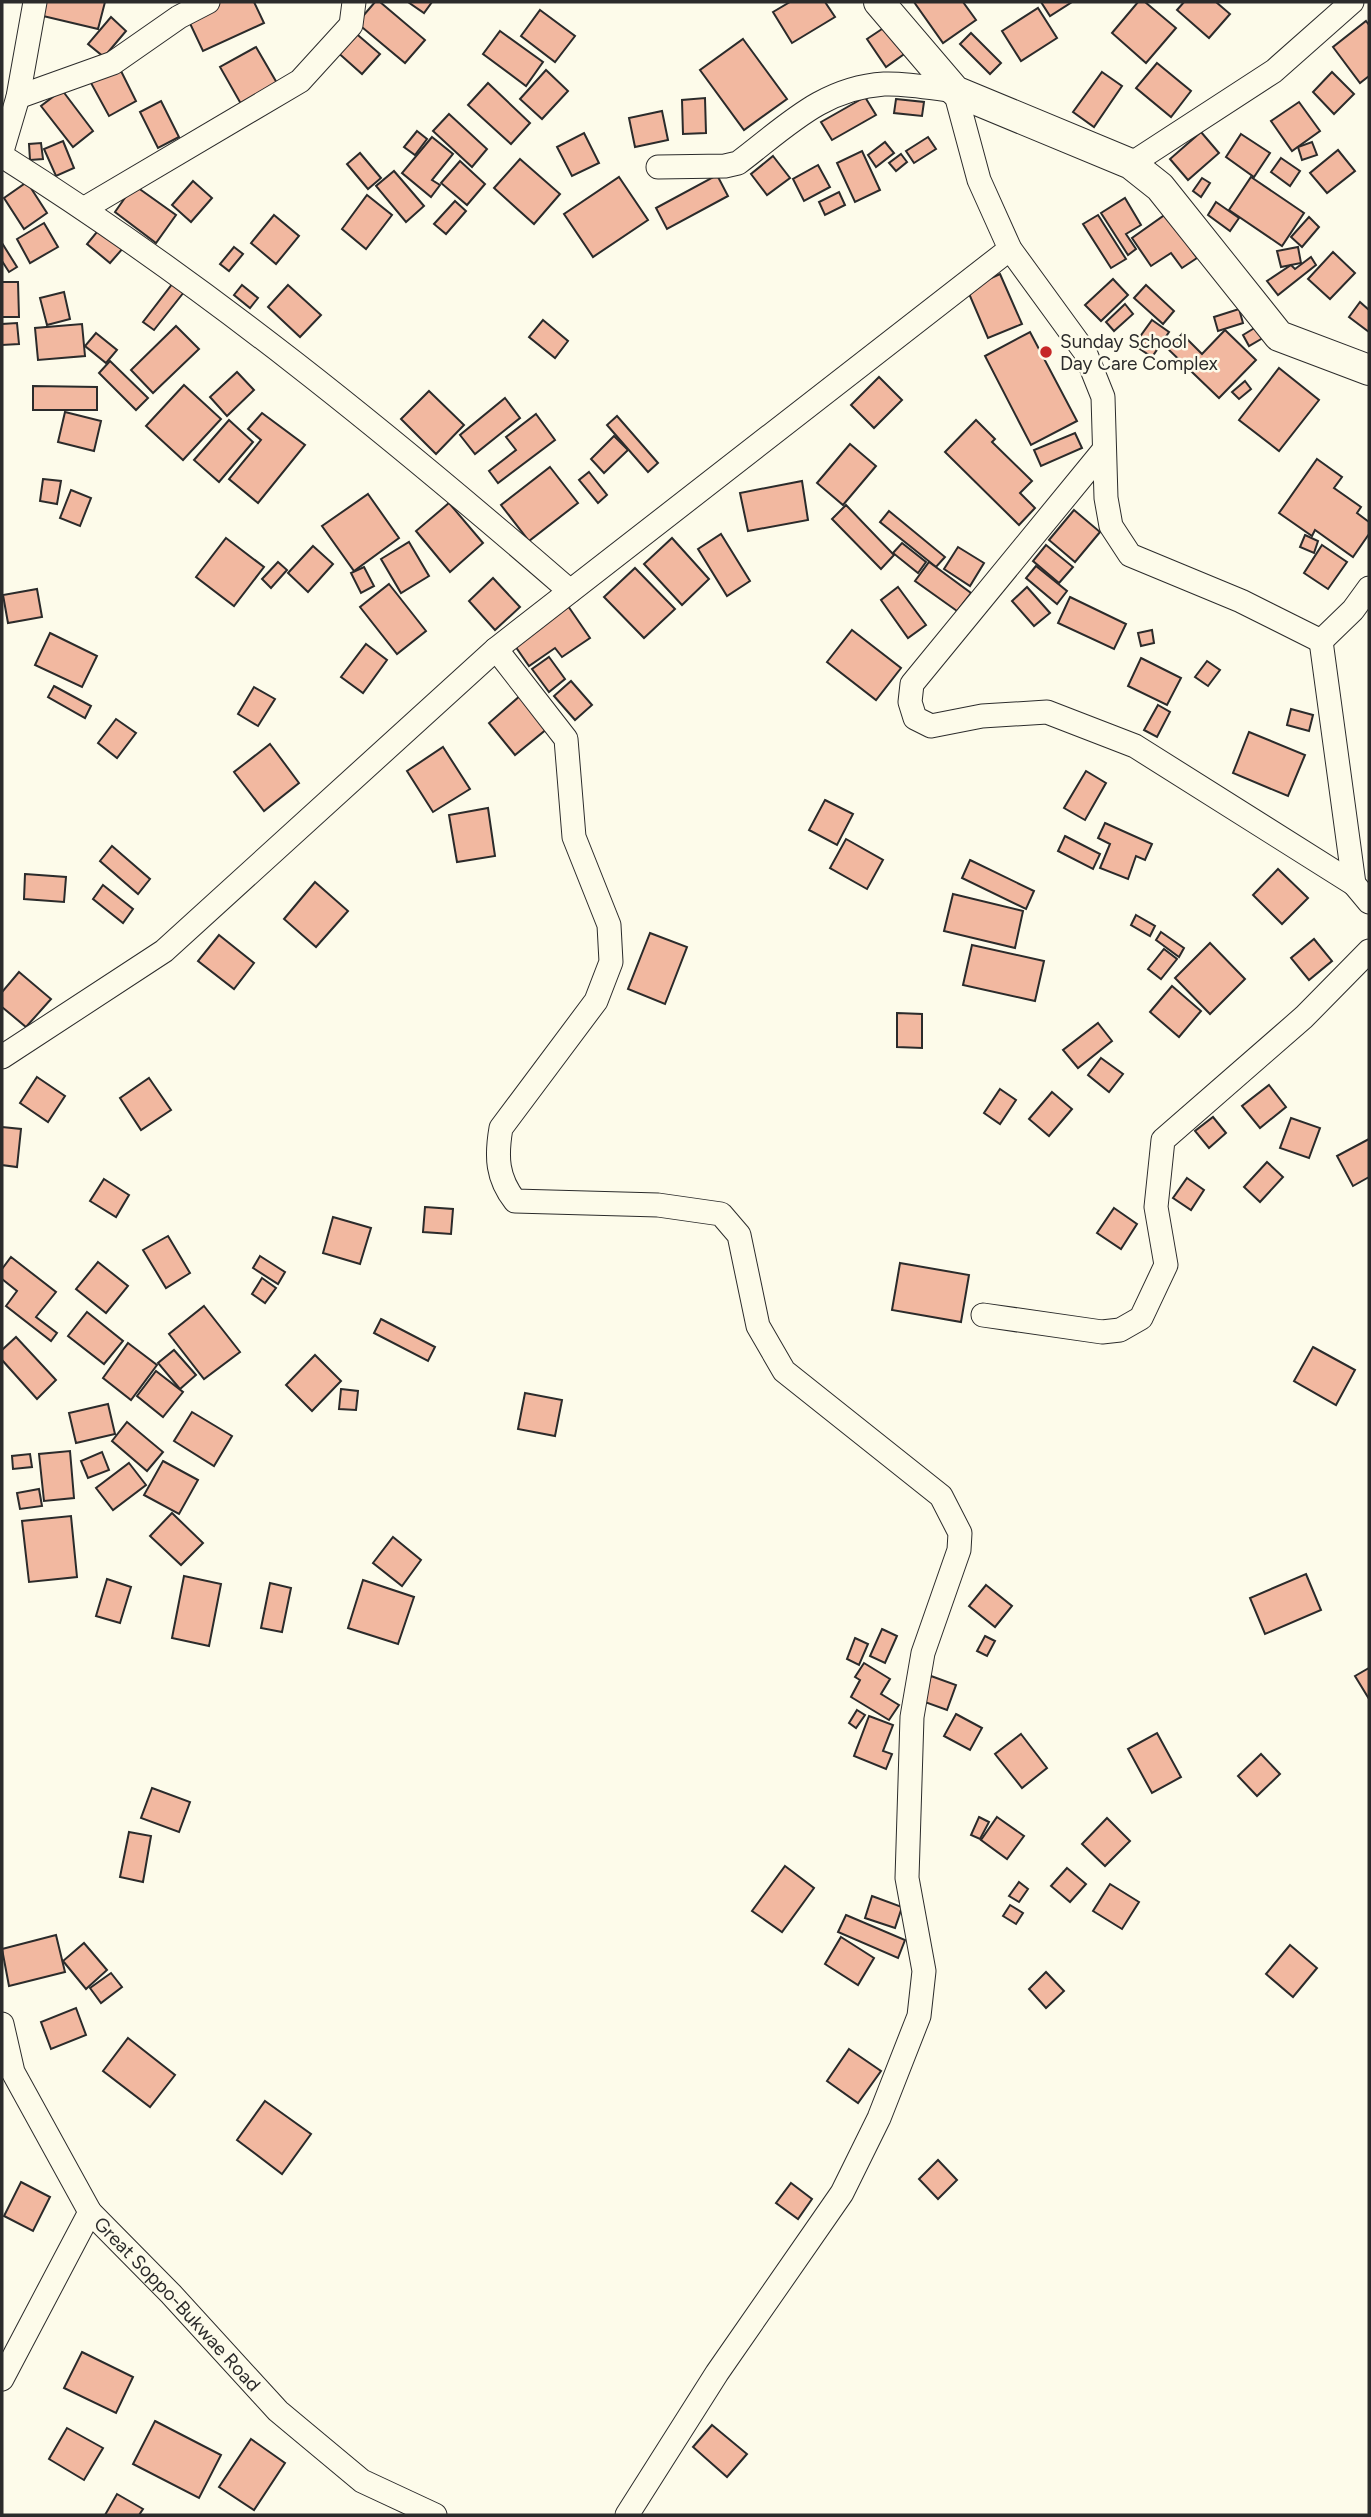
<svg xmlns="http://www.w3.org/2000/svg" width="1371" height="2517" viewBox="0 0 1371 2517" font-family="Figtree,sans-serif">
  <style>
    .building { fill: #f2b8a0; stroke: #2b2b2b; stroke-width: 2 }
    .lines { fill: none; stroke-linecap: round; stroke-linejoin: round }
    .minor-casing { stroke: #2b2b2b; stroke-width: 25 }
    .major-casing { stroke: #2b2b2b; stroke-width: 32 }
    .minor { stroke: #fdfbea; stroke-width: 23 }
    .major { stroke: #fdfbea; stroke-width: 30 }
    .poi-dot { fill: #c62828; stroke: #fdfbea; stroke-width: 2.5 }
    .labels { text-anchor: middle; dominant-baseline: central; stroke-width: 5; stroke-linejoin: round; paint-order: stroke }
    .poi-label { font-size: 19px; fill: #2b2b2b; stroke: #fdfbea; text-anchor: start }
    .street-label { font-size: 19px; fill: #2b2b2b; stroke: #fdfbea }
  </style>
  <rect width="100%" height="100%" fill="#fdfbea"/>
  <g class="building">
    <polygon points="46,2 105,2 98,29 43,16"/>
    <polygon points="213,2 254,2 264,23 203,51 186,15"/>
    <polygon points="375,2 380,2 425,40 405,63 357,23"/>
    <polygon points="408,2 432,2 424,13"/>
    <polygon points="790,2 825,2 835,17 792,43 773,12"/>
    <polygon points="914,2 963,2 976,20 943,43"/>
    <polygon points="1041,2 1072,2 1050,16"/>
    <polygon points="1138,2 1145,2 1176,28 1146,63 1112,33"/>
    <polygon points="1184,2 1216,2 1230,14 1209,38 1177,10"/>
    <polygon points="1038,8 1057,38 1021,61 1002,31"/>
    <polygon points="540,10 575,36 555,62 521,36"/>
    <polygon points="111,17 126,31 104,57 88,44"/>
    <polygon points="1366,21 1369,25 1369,76 1360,83 1333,47"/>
    <polygon points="888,25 907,52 886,67 867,39"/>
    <polygon points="352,30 380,54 362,74 335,50"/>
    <polygon points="500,31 543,62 526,86 483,54"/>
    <polygon points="971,33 1001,63 990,74 960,44"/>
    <polygon points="743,39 787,99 744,130 700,70"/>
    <polygon points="256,47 281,90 245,111 220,67"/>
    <polygon points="1157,63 1191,91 1171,117 1136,88"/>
    <polygon points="119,67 136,101 109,116 91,83"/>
    <polygon points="546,70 568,91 542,119 520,99"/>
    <polygon points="1102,72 1122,86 1094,127 1073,112"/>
    <polygon points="1332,72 1354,94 1334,114 1313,92"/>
    <polygon points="488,83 530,123 511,144 468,105"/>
    <polygon points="62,90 93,131 73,147 41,106"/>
    <polygon points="865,97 876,115 832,140 821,122"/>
    <polygon points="705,98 706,133 683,134 682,100"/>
    <polygon points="896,99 924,102 922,116 894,113"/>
    <polygon points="161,101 179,137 158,148 140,112"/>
    <polygon points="1299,102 1320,131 1292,151 1271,121"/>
    <polygon points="662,111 668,140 635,147 629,118"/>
    <polygon points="449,114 487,149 472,167 433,131"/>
    <polygon points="417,131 427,139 415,155 404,147"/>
    <polygon points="1201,132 1219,153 1188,180 1170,159"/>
    <polygon points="584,133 599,163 572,176 557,147"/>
    <polygon points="1241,134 1270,153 1254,177 1226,157"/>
    <polygon points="432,137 453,154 432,180 440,185 431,197 402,173"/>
    <polygon points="928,137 936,149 914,163 906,151"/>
    <polygon points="63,141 74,168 56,176 44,149"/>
    <polygon points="885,142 894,153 876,167 868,155"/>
    <polygon points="1312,142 1317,155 1302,160 1298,147"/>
    <polygon points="41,143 43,159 30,160 29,144"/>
    <polygon points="1338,150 1355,171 1327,193 1310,173"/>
    <polygon points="862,151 880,190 855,202 837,163"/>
    <polygon points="360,153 381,178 368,189 347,164"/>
    <polygon points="901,154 907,162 896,171 889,163"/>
    <polygon points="773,156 790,178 767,195 751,174"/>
    <polygon points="1281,158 1300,171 1290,186 1271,172"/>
    <polygon points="520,159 560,194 534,224 494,188"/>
    <polygon points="460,161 485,184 467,205 441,183"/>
    <polygon points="818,165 830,187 804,201 793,179"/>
    <polygon points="394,171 424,206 406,222 376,186"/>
    <polygon points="717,175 728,196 667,229 656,208"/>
    <polygon points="619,177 648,220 593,257 564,214"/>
    <polygon points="1251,177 1304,213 1282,246 1229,210"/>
    <polygon points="1202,178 1210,183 1201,197 1193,191"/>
    <polygon points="193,181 212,198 191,222 172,205"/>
    <polygon points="27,182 47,213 24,229 4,198"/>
    <polygon points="134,185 176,215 156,243 115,212"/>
    <polygon points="839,192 845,205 825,215 819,202"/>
    <polygon points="367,195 392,215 366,249 342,229"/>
    <polygon points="1125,198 1141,225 1126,234 1136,249 1128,255 1101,213"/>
    <polygon points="455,201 466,211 446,234 434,224"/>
    <polygon points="1216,202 1239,218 1230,231 1208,215"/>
    <polygon points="1166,214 1197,258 1182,268 1171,253 1151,266 1132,238"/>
    <polygon points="274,215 299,236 276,264 251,243"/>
    <polygon points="1098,215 1126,259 1111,268 1083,224"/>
    <polygon points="1309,217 1319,227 1302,247 1291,237"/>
    <polygon points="44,223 58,247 30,263 17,239"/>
    <polygon points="101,227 124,247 110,263 87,244"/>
    <polygon points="2,243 17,267 9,272 2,261"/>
    <polygon points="234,247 243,254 229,271 220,264"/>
    <polygon points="1298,247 1301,263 1281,267 1277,251"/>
    <polygon points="1333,252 1355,273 1330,299 1308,279"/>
    <polygon points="1311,257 1316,265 1278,295 1267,281 1291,265 1295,269"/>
    <polygon points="1000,274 1022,324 988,338 967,289"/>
    <polygon points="1113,279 1128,295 1101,321 1085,305"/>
    <polygon points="2,282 18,282 19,317 2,317"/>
    <polygon points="173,283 184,292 154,330 143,322"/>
    <polygon points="242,285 258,298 250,308 234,295"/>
    <polygon points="288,285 321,315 300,337 268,307"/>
    <polygon points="1146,285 1174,311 1163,324 1134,298"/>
    <polygon points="64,292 70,319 47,325 40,298"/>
    <polygon points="1360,302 1369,310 1369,332 1349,317"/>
    <polygon points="1125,304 1133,314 1114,331 1106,322"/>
    <polygon points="1239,309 1243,323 1218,331 1214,317"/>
    <polygon points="543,320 568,341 555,358 529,337"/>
    <polygon points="1152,320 1169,332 1152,357 1134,345"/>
    <polygon points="17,323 19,344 2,345 2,324"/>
    <polygon points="82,324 85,356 38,360 35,328"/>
    <polygon points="1261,324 1268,335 1249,346 1243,335"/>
    <polygon points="176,326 199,349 153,393 131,370"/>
    <polygon points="1225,330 1256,360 1219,398 1168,349 1182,334 1202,354"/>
    <polygon points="1030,332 1077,421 1031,445 985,356"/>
    <polygon points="96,333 117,350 106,363 85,346"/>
    <polygon points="110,361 148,398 136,410 99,373"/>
    <polygon points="1279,368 1319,400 1279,451 1239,420"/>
    <polygon points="237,372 254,390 227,416 210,397"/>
    <polygon points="879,377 902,400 874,428 851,405"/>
    <polygon points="1245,381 1251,389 1239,399 1232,392"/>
    <polygon points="184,385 221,419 183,460 146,426"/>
    <polygon points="33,386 97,387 97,410 33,410"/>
    <polygon points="429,391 464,425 436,454 401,419"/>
    <polygon points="505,398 520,418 475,454 460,435"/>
    <polygon points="65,412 101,421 94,451 58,442"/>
    <polygon points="262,413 305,445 258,503 229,479 261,440 248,429"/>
    <polygon points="536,414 555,440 498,483 489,471 516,450 506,437"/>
    <polygon points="617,416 658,463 648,472 607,425"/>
    <polygon points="229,420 253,442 219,482 194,460"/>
    <polygon points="976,420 995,439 992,442 1032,481 1020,493 1035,508 1019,525 945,452"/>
    <polygon points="1075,433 1082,448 1041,466 1034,450"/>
    <polygon points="614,436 628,450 604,473 591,459"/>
    <polygon points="850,444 876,466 843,505 817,483"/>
    <polygon points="1317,459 1342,477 1334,488 1361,507 1357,513 1369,522 1369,534 1353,557 1315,530 1312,536 1279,513"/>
    <polygon points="550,467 578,503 529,541 501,505"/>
    <polygon points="589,472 607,495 598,503 579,480"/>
    <polygon points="43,479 61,481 57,504 40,501"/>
    <polygon points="802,481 808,520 748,531 740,493"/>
    <polygon points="71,490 91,498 80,526 60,518"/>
    <polygon points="368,494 399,538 354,571 322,526"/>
    <polygon points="449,503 483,543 450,572 416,531"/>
    <polygon points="846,505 894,555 881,569 832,519"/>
    <polygon points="1074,510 1100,532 1075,562 1049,540"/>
    <polygon points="889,511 945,557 936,567 880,522"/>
    <polygon points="721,534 750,581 727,596 698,549"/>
    <polygon points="1305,535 1318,541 1314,553 1300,547"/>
    <polygon points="226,538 264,567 234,606 196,577"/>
    <polygon points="672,538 709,579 682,605 644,564"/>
    <polygon points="409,542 429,576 401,593 381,559"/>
    <polygon points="902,543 926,562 918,573 893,553"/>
    <polygon points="1046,545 1073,567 1059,583 1033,561"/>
    <polygon points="1322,545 1347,562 1328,589 1304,573"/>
    <polygon points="313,546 333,564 308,592 288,573"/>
    <polygon points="958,547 984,563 970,586 944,569"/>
    <polygon points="278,562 287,570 271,588 262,579"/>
    <polygon points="929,562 971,593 957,611 915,581"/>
    <polygon points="1036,566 1067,591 1057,604 1026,578"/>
    <polygon points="364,567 374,586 361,593 351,573"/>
    <polygon points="635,568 675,609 644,638 604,597"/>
    <polygon points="493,578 520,607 495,630 469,601"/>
    <polygon points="389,584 426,631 397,654 360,607"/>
    <polygon points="898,587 926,625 908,638 881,600"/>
    <polygon points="1027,587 1050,613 1034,626 1012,601"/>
    <polygon points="37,589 42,617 8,623 3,595"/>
    <polygon points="1070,597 1126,624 1114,649 1058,623"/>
    <polygon points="568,606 590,638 562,657 555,648 529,666 513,643"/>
    <polygon points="852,630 901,668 876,700 827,662"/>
    <polygon points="1152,630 1154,643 1141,646 1138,633"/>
    <polygon points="50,633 97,656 82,687 35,665"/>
    <polygon points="366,644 387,660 363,693 341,677"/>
    <polygon points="549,657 565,679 549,692 532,669"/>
    <polygon points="1141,658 1181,678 1167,705 1128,686"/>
    <polygon points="1207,661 1220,670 1208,686 1195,677"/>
    <polygon points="571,681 592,705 575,720 554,696"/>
    <polygon points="54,686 91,706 85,718 48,697"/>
    <polygon points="254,687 275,699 258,726 238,714"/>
    <polygon points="521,695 548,728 515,755 489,723"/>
    <polygon points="1158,705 1170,712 1157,737 1144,730"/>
    <polygon points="1291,709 1313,715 1309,731 1287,725"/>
    <polygon points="116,719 136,733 117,758 98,743"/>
    <polygon points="1249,732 1305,755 1288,796 1233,773"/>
    <polygon points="270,744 299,783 264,811 234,772"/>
    <polygon points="443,747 470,789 433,812 407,771"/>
    <polygon points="1086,771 1106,783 1085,820 1064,808"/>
    <polygon points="825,800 853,814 837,845 809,830"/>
    <polygon points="488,808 495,856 457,862 449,815"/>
    <polygon points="1105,823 1152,844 1145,860 1136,856 1128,879 1100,868 1110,844 1098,838"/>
    <polygon points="1065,836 1100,854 1093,869 1058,851"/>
    <polygon points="846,839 883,860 867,889 830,868"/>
    <polygon points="112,846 150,879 138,894 100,861"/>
    <polygon points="970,860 1034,891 1026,909 962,878"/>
    <polygon points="1278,869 1308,898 1282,924 1253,895"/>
    <polygon points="25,874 66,877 64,902 24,899"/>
    <polygon points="315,882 348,911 316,947 284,919"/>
    <polygon points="103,885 133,909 123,923 93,899"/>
    <polygon points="953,894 1023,911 1015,948 944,931"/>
    <polygon points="1136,915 1155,926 1150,936 1131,925"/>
    <polygon points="1161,932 1184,948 1179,957 1156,940"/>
    <polygon points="650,933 687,947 665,1004 628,989"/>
    <polygon points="219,935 254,963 234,989 198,961"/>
    <polygon points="1314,939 1332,961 1309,980 1291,958"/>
    <polygon points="1210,943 1245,979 1210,1014 1175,978"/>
    <polygon points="972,945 1044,961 1035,1001 963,985"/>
    <polygon points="1164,949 1177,959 1161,979 1148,969"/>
    <polygon points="19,972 51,999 26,1027 2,1007 2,992"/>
    <polygon points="1172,986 1201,1011 1179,1037 1150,1012"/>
    <polygon points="897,1013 922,1014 922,1048 897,1047"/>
    <polygon points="1098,1023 1112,1041 1078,1068 1063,1050"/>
    <polygon points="1101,1058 1123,1074 1109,1092 1088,1075"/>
    <polygon points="37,1077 65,1096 48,1122 20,1103"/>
    <polygon points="149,1078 171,1110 141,1130 120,1098"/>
    <polygon points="1269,1085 1286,1107 1260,1128 1242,1106"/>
    <polygon points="1000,1089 1016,1100 1000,1124 984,1113"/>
    <polygon points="1052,1092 1072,1109 1049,1136 1029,1119"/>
    <polygon points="1213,1117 1226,1133 1209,1148 1195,1131"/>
    <polygon points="1291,1118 1320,1128 1309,1158 1280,1148"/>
    <polygon points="2,1127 21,1129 17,1167 2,1165"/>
    <polygon points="1369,1139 1369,1177 1353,1186 1337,1156"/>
    <polygon points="1267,1162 1283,1177 1260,1202 1244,1187"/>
    <polygon points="1187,1178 1204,1190 1191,1210 1173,1198"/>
    <polygon points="104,1179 129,1195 116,1217 90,1201"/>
    <polygon points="425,1207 453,1209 451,1234 423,1232"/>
    <polygon points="1114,1208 1137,1224 1121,1249 1097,1233"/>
    <polygon points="333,1217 371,1228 360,1264 323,1253"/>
    <polygon points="168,1236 190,1273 166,1288 143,1250"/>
    <polygon points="260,1256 285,1272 278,1284 253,1268"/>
    <polygon points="11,1257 56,1292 36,1317 57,1333 51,1341 6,1306 17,1291 2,1279 2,1269"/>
    <polygon points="98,1262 128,1286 106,1313 76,1289"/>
    <polygon points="900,1263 969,1275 961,1322 892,1310"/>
    <polygon points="262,1278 276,1288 265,1303 252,1294"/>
    <polygon points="204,1306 240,1352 204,1379 169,1334"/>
    <polygon points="87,1312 123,1341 104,1364 68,1336"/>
    <polygon points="381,1319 435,1347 428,1361 374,1333"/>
    <polygon points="16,1337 56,1380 37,1399 2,1360 2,1350"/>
    <polygon points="128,1343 157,1365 131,1400 103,1378"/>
    <polygon points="1313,1347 1355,1370 1336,1405 1294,1381"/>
    <polygon points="174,1350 196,1375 180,1389 158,1363"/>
    <polygon points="315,1355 341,1381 312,1411 286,1385"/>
    <polygon points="156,1371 183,1392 163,1417 137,1396"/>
    <polygon points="341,1389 358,1391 356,1410 339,1409"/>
    <polygon points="525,1393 562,1400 555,1436 518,1429"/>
    <polygon points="108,1404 115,1434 76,1443 69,1413"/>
    <polygon points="192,1412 232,1436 214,1466 174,1441"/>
    <polygon points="127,1422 163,1452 147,1471 112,1441"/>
    <polygon points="70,1451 74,1498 44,1501 39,1454"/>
    <polygon points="102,1452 109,1470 88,1478 81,1461"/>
    <polygon points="30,1454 32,1467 13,1469 12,1456"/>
    <polygon points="163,1461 198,1480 179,1514 144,1495"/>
    <polygon points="129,1463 146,1485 113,1510 96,1488"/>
    <polygon points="39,1489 42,1506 20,1509 17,1493"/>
    <polygon points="172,1513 203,1543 181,1565 150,1536"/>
    <polygon points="71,1516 77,1577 29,1582 22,1521"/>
    <polygon points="393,1537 421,1560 402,1586 373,1563"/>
    <polygon points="1306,1574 1321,1610 1265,1634 1250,1598"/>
    <polygon points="184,1576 221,1584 209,1646 172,1638"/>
    <polygon points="107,1579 131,1587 120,1623 96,1616"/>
    <polygon points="363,1580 414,1597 398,1644 348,1628"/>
    <polygon points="270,1583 291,1588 282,1632 261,1628"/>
    <polygon points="986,1585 1012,1606 995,1627 969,1606"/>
    <polygon points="882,1629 897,1636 885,1663 870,1656"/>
    <polygon points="985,1636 995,1641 987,1656 977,1651"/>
    <polygon points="855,1638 868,1644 859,1665 847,1659"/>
    <polygon points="864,1663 890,1679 881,1694 899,1705 889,1720 851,1697 860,1680 855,1677"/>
    <polygon points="1369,1668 1369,1699 1355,1676"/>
    <polygon points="931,1676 956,1685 947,1710 922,1701"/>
    <polygon points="857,1710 865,1715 856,1728 849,1723"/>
    <polygon points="956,1714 982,1728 970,1750 944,1736"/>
    <polygon points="869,1716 893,1725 883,1751 892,1754 886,1769 854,1756"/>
    <polygon points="1157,1733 1181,1777 1152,1793 1128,1749"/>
    <polygon points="1021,1734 1047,1768 1022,1788 995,1754"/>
    <polygon points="1261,1754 1280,1774 1257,1796 1238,1776"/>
    <polygon points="152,1788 190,1802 179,1832 141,1818"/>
    <polygon points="979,1817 989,1822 980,1839 971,1835"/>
    <polygon points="997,1817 1024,1836 1007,1859 981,1840"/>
    <polygon points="1107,1818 1130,1841 1105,1866 1082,1844"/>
    <polygon points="129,1832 151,1836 143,1882 120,1877"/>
    <polygon points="785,1866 814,1888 782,1932 752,1911"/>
    <polygon points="1067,1868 1086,1884 1070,1902 1051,1886"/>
    <polygon points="1019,1882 1028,1889 1019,1902 1009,1896"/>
    <polygon points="1110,1884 1139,1902 1122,1929 1093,1911"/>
    <polygon points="872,1896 902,1907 895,1928 865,1918"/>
    <polygon points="1010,1905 1023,1913 1016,1924 1003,1916"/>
    <polygon points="846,1915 905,1940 898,1958 838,1932"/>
    <polygon points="56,1935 65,1972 9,1986 2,1949"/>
    <polygon points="841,1937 874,1958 858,1985 825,1964"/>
    <polygon points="84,1943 107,1970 86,1989 63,1961"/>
    <polygon points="1290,1945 1317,1968 1293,1997 1266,1974"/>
    <polygon points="1046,1972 1064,1991 1046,2008 1029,1989"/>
    <polygon points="111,1973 122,1987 101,2003 90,1988"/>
    <polygon points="76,2008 86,2035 51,2049 41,2022"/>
    <polygon points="128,2038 175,2075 150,2107 103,2071"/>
    <polygon points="849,2049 881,2071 858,2103 827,2081"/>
    <polygon points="265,2101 311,2134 282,2174 237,2140"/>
    <polygon points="938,2160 957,2180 938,2199 919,2179"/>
    <polygon points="21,2182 50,2197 33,2231 4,2216"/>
    <polygon points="791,2183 812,2199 798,2219 776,2203"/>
    <polygon points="82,2352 133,2377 116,2413 64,2388"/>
    <polygon points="155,2421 221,2455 199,2498 133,2464"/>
    <polygon points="712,2425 747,2454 727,2477 693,2447"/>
    <polygon points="67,2428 103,2448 84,2480 49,2459"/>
    <polygon points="251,2439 285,2463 254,2510 219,2487"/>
    <polygon points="117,2494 143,2509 139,2515 105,2515"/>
  </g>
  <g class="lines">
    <defs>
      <g id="minor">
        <polyline points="18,97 113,63 179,17 208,2"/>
        <polyline points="2,151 18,97 35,2"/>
        <path d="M2,156C204,283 390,435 570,591"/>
        <polyline points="1131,164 1274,71 1352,2"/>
        <path d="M658,167L725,166L738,163C786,127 822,88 884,84C907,83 932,88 955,91L979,180L1010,249L1085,352L1103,397L1106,498L1111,526L1130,555L1241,601L1321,641L1353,610L1369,588"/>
        <polyline points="85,208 300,81 351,25 354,2"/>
        <polyline points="1103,451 912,684 910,702 915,718 931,726 982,716 1047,712 1135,746 1354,884"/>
        <polyline points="1321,641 1354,884 1369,902"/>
        <path d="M496,649L566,739L574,837L609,925L611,962L596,1001L501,1128C496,1157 497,1178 515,1201L658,1205L721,1214L739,1235L758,1326L784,1371L941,1496L960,1533L959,1550L923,1653L912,1717L907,1878L924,1971L919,2016L879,2118L842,2193L717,2373L627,2515"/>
        <polyline points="2,1057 164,951 496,649 1010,249"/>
        <polyline points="983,1315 1102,1332 1120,1330 1141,1318 1166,1265 1156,1207 1163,1140 1304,1017 1369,951"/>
        <path id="s1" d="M2,2024L13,2072L90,2212L171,2294L278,2411L362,2481L435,2515"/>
        <polyline points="2,2379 90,2212"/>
      </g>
      <polyline id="major" points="879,2 955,91 1131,164 1160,187 1279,336 1369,370"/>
    </defs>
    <use href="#minor" class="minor-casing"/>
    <use href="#major" class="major-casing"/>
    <use href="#minor" class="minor"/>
    <use href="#major" class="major"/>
  </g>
  <circle class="poi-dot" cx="1046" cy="352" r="7"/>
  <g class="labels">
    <g class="poi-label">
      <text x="1060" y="341">Sunday School<tspan x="1060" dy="22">Day Care Complex</tspan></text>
    </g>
    <g class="street-label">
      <text stroke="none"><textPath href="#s1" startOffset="336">Great Soppo-Bukwae Road</textPath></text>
    </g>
  </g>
  <rect width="1371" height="2517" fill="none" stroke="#2b2b2b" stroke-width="7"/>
</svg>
